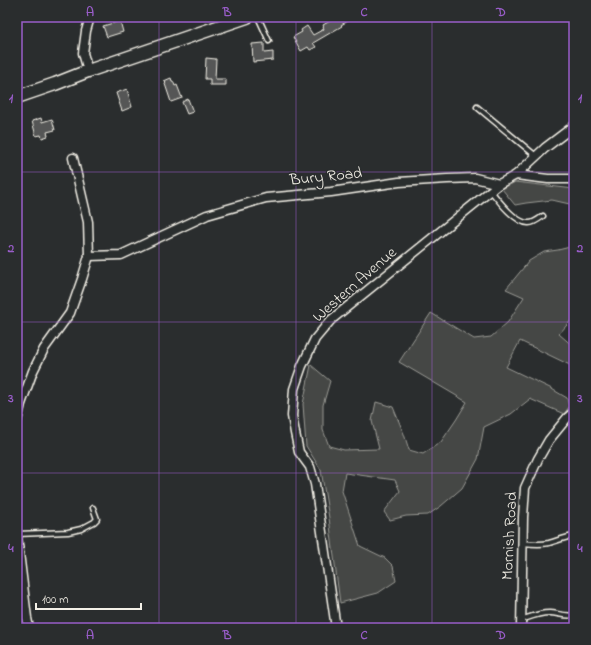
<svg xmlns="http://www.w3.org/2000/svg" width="591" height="645" viewBox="0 0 591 645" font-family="'Indie Flower',sans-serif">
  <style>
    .green { fill: #444645; stroke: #9c9c96 }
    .building { fill: #555756; stroke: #f4f1e8 }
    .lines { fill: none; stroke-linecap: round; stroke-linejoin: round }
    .lane-casing { stroke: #f4f1e8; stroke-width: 7 }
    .street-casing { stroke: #f4f1e8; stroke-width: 11 }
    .secondary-casing { stroke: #f4f1e8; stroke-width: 15 }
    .lane { stroke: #2a2d2e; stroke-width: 4 }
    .street { stroke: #2a2d2e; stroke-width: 8 }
    .secondary { stroke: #2a2d2e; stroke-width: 12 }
    .grid { fill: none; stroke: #995dc9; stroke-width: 1; stroke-opacity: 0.55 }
    .labels { text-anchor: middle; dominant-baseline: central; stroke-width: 3; stroke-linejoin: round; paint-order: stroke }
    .street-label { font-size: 16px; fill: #f4f1e8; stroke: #2a2d2e }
    .neatline { fill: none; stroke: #995dc9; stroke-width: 1.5 }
    .grid-label { font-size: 13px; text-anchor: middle; font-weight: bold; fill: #995dc9 }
  </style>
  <rect width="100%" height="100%" fill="#2a2d2e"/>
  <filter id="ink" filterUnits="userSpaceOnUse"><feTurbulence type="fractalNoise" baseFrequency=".025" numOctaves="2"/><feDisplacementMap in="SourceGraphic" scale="8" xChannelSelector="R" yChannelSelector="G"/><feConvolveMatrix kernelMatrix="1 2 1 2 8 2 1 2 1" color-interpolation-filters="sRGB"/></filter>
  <g filter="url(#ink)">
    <g class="green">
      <polygon points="515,182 574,189 574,205 552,200 526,203 515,205 502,189"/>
      <polygon points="574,223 574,317 559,334 574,347 574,367 520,341 506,367 550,388 567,398 569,407 564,414 530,399 511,414 484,427 478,459 462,488 441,506 428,515 406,516 390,520 384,512 400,491 395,480 345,473 342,491 360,546 385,558 393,566 396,581 378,593 340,603 329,518 321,470 306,446 303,404 311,365 330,381 323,405 323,430 329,446 344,450 379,449 372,421 376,402 393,407 404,434 409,450 423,454 441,442 456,420 467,402 399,362 431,313 474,339 491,337 508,322 524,297 506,289 529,261 544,252 558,250 570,247"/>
      <polygon points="17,536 29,628 17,628"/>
    </g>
    <g class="building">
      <polygon points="337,17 355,17 341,25 342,26 313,43 316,47 310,50 308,47 301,51 293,37 302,32 301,30 307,26 313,35 324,29 323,27 324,27 323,25"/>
      <polygon points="120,21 123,32 107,37 103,26"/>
      <polygon points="264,43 264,53 273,52 273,60 253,62 252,44"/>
      <polygon points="206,58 216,59 215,79 226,79 226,85 210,85 210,79 205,79"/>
      <polygon points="171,78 172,81 173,81 175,86 177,85 182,98 171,102 165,84 166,83 164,81"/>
      <polygon points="127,89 132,107 122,111 116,93"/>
      <polygon points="188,99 193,112 187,114 182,102"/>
      <polygon points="41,118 42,122 52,119 55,130 47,132 48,136 42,138 41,135 36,136 32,121"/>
    </g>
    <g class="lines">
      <defs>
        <g id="lane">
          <polyline points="258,17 269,41"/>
          <polyline points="477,107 536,156"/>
          <path d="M491,191C498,200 516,224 529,223C534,223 539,219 543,216"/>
          <polyline points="17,534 68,532 81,529 94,522 97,519 93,508"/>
          <path d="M523,543C531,544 540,545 549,543C557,541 565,537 574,536"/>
          <path d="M521,620C530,617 539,613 549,613C558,613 565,617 574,615"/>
        </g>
        <g id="street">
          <polyline points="88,71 83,53 86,31 90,17"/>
          <polyline points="516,175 548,179 574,179"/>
          <polyline points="89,256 121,255 207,215 266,198 331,192 399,182 447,179 475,178 499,184"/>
          <polyline points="17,421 21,404 33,371 44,349 70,313 82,279 89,256 88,222 73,158"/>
          <polyline points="17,536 27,618 29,628"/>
          <polyline points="336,628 315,484 310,467 299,452 295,433 292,416 294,389 302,366 315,339 331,320 499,184 516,175 545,148 574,126"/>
          <polyline points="521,628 523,517 525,488 538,459 549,440 567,418 574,412"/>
        </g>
        <polyline id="secondary" points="17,97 55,84 88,71 247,17"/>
      </defs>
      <use href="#lane" class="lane-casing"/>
      <use href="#street" class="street-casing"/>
      <use href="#secondary" class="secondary-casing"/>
      <use href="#lane" class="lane"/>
      <use href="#street" class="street"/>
      <use href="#secondary" class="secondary"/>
    </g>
  </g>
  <path class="grid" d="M159,17V628M296,17V628M432,17V628M17,172H574M17,322H574M17,473H574"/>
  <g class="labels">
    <g class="street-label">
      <text transform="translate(326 177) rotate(-6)">Bury Road</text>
      <text transform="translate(355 285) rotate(-41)">Western Avenue</text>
      <text transform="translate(510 536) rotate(-87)">Mornish Road</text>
    </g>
  </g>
  <rect width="591" height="645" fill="none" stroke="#2a2d2e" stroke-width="44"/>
  <path d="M36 603v6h105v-6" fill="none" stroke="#f4f1e8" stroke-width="2"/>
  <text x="42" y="603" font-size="12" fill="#f4f1e8" stroke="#2a2d2e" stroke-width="3" paint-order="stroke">100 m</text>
  <rect x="22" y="22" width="547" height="601" class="neatline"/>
  <g class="grid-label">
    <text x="90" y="16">A</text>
    <text x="227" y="16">B</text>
    <text x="364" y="16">C</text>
    <text x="501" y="16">D</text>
    <text x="11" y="102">1</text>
    <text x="580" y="102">1</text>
    <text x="11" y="252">2</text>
    <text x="580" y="252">2</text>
    <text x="11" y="402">3</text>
    <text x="580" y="402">3</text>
    <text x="11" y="552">4</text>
    <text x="580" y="552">4</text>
    <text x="90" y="639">A</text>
    <text x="227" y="639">B</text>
    <text x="364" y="639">C</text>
    <text x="501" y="639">D</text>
  </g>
</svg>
